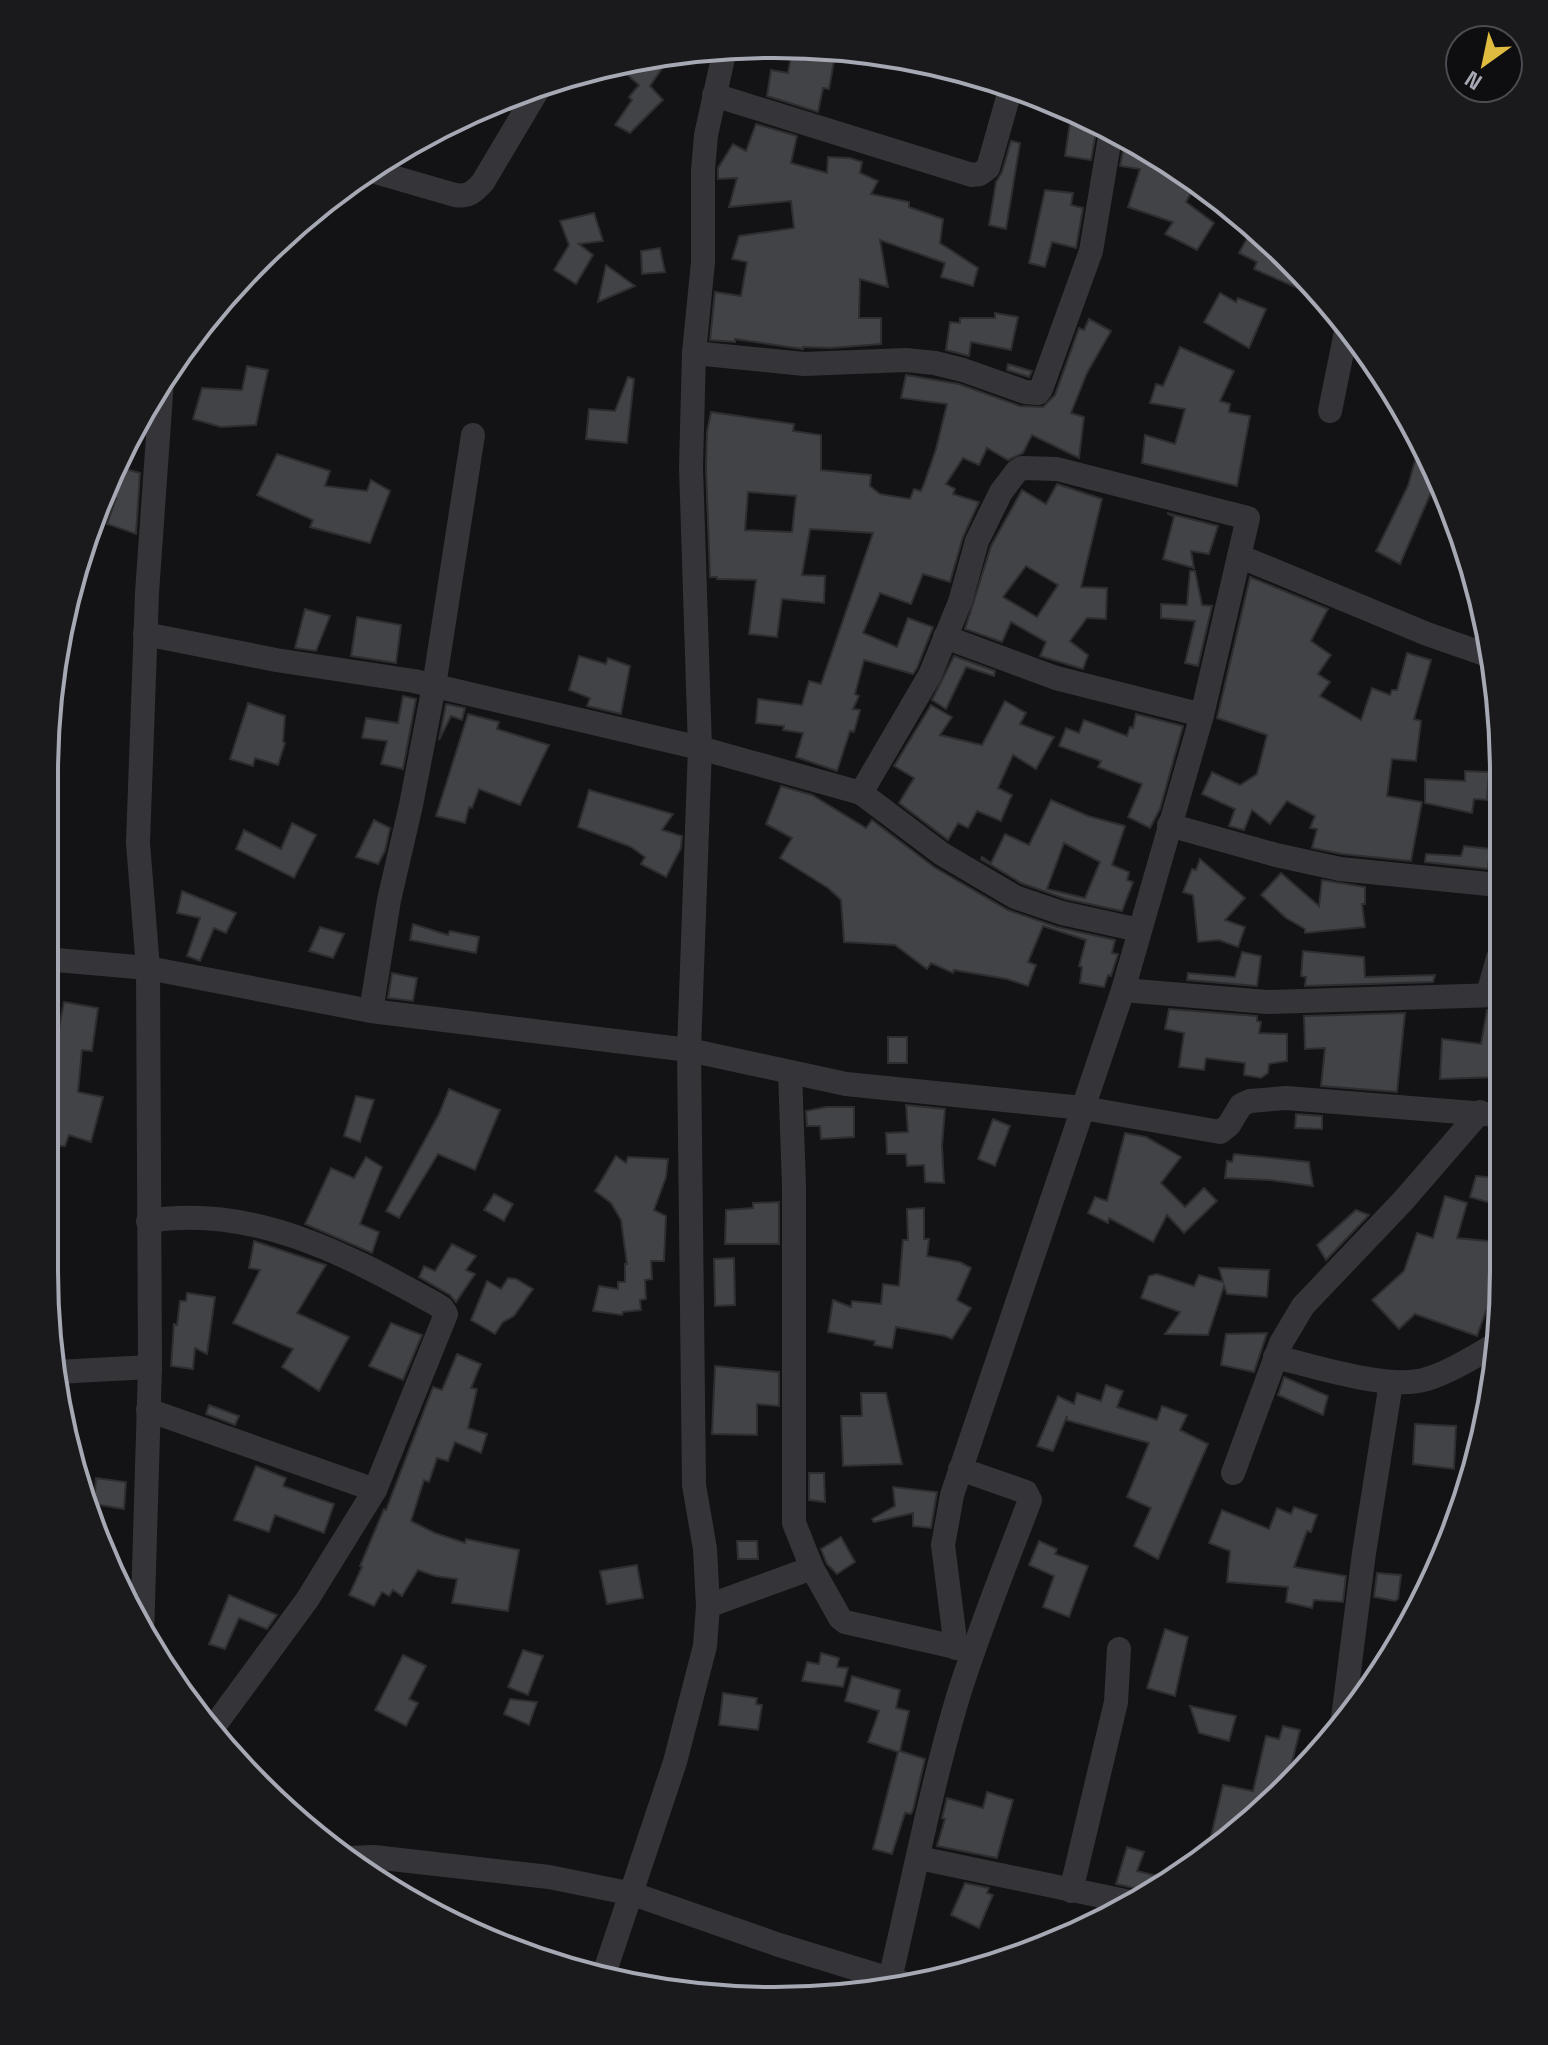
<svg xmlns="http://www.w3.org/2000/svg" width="1548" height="2045" viewBox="0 0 1548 2045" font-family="'Space Grotesk',sans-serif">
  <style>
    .building { fill: #424347; stroke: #2e2d30; stroke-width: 2; fill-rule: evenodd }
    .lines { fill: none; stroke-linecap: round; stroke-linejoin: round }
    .minor { stroke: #353539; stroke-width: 24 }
    .rim { fill: none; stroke: #a6a9b4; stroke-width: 4 }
  </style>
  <rect width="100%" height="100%" fill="#131315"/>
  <g class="building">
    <polygon points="793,46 836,50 829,89 823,88 818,112 767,96 771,70 788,73"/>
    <polygon points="672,54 650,86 663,100 630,133 615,125 632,100 629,97 639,85 614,63 631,58"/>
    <polygon points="1071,116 1089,119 1088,126 1097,127 1091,160 1065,156"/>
    <polygon points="756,124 797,136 791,163 827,173 828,157 850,158 862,162 860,173 878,181 871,194 909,202 909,207 943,219 940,243 978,268 973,286 941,277 945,263 880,240 888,287 860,279 859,318 881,318 881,344 830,348 803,347 803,349 735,339 735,342 710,340 715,292 741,296 747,262 732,259 739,236 794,228 791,201 729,207 737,178 718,179 718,168 733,144 746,151"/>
    <polygon points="1011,141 1020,143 1006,229 989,225 996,182 1002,172"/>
    <polygon points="1124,145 1163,158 1179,167 1197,182 1186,202 1214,223 1197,250 1165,234 1173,222 1128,207 1140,169 1120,166"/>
    <polygon points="1045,190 1073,193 1071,205 1083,208 1076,248 1052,242 1045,267 1029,263"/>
    <polygon points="594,213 603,241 579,244 593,255 576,284 554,270 569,245 560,221"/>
    <polygon points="1253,227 1290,258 1325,300 1254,269 1257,262 1239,253"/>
    <polygon points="660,248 665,272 642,274 641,251"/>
    <polygon points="606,265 635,286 598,302"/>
    <polygon points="1220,293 1236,302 1238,298 1266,309 1249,348 1204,322"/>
    <polygon points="995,313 1018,317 1011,350 971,342 969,356 946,350 950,322 960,323 960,318 995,318"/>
    <path d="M1089,319L1111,331L1087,373L1071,413L1084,417L1079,458L1032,435L1023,453L1008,460L987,448L979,465L963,458L946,484L955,489L953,494L979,502L963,537L950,582L923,574L911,604L880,593L863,633L897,647L908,618L933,627L917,668L913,674L864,660L855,694L859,696L853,709L860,710L854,732L850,731L837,771L796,757L803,733L783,730L784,726L756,723L758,699L802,705L809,681L821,684L873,533L810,529L802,575L825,576L824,603L782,599L777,637L749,634L756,580L717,579V577H710L706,467L707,432L711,412L794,424L793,431L821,435V470L871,475L870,486L880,494L910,499L914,489L921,491L924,484L936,449L947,404L901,398L906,375L959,384L1020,406L1043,407L1055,395L1079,328L1084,330ZM748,492L796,496L792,532L745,530Z"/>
    <polygon points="1180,347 1234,371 1220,401 1230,404 1229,412 1250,416 1237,486 1142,463 1145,435 1175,444 1185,409 1150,403 1156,384 1163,386"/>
    <polygon points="1008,364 1032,371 1029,377 1007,370"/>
    <polygon points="247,366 268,370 256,425 221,427 193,419 202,388 242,390"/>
    <polygon points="628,377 634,379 627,443 586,439 589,409 615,411"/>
    <polygon points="1419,446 1436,481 1400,564 1376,551 1408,486"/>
    <polygon points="277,454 330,471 325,486 367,491 371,480 390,491 370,543 310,527 313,520 257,495"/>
    <polygon points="122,468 140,473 136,534 107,524 116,498 109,496"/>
    <path d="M1057,484L1102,499L1081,587L1107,588L1106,619L1087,618L1070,641L1088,655L1083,669L1040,656L1046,642L1011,622L1002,642L965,629L991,546L1022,490L1046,504ZM1026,566L1058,585L1037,617L1003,597Z"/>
    <polygon points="1167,513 1218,526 1209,554 1191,551 1194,568 1163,559 1174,517"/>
    <polygon points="1190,571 1195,571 1202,605 1212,606 1198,666 1185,663 1195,621 1161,618 1161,604 1187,605"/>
    <polygon points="1250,577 1328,609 1311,641 1331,655 1318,674 1330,682 1320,696 1361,720 1372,688 1390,695 1392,690 1397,690 1407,653 1431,660 1414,719 1421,721 1416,761 1392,759 1387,796 1422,802 1411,861 1342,854 1312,848 1317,829 1310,828 1315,816 1287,801 1270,824 1252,810 1244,830 1229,826 1235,809 1202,794 1212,772 1240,785 1257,774 1267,735 1217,718"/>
    <polygon points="305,609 330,616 316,651 295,648"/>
    <polygon points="357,617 401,625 396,663 351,656"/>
    <polygon points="579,656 606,664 608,658 630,666 621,714 587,706 590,698 569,690"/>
    <polygon points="954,656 995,671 994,676 966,667 946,709 932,700"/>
    <polygon points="403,696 416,699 403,769 381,764 387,741 362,738 366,718 398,723"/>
    <polygon points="1005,701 1026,713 1020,724 1054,737 1036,769 1013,755 998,788 1012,795 1001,821 977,811 968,828 958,823 948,840 899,803 914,778 894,766 931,705 952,717 940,735 982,745"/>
    <polygon points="248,703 285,716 283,742 285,743 278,765 255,758 253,766 230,759"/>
    <polygon points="446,704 465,708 462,720 451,716 439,740"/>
    <polygon points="468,714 499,722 497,729 549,745 520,805 479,789 472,808 469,807 465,823 436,816"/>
    <polygon points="1136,714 1183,726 1160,809 1150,828 1128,817 1142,784 1098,767 1101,761 1059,746 1066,728 1079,733 1084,720 1127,736 1130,727 1133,728"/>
    <polygon points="1465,771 1489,772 1487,800 1474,799 1472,813 1425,803 1425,779 1465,781"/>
    <polygon points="781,786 812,795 866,828 872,820 934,867 1008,910 1057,927 1115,940 1112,953 1118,954 1111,976 1108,975 1104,987 1080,983 1082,967 1079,966 1086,940 1043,926 1028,962 1036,965 1028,986 1007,979 954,970 953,973 931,963 927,969 895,945 844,942 841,900 828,888 780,858 792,838 766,824"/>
    <polygon points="589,790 673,814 662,830 682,836 681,848 666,877 641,864 645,857 631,847 578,827"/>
    <path d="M1051,800L1088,816L1125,826L1112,865L1129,872L1127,880L1133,882L1122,911L1066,899L1021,883L981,859L982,857L991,863L1005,834L1029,845ZM1064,843L1100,862L1085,898L1047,889Z"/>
    <polygon points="374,820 390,828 385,851 378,864 356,857"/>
    <polygon points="292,823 316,835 294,878 236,849 244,830 281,849"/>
    <polygon points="1464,846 1490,849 1488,869 1425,862 1426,854 1461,856"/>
    <polygon points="1200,859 1245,898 1225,920 1245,927 1238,947 1219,940 1198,942 1193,895 1183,892 1192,869 1196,870"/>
    <polygon points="1281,873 1319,906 1322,880 1365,887 1365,904 1362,904 1365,927 1305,933 1305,929 1286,918 1261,895"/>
    <polygon points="182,891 236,913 226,933 214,928 200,961 187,956 200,918 177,913"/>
    <polygon points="413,924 448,935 450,931 479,937 476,953 410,940"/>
    <polygon points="320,927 344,934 333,958 309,951"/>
    <polygon points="1303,951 1364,957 1365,977 1435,975 1433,982 1305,986 1306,977 1301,976"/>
    <polygon points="1242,952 1261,956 1257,986 1187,980 1188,973 1235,977"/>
    <polygon points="392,973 417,978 413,1001 388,998"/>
    <polygon points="64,1002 98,1008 92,1051 82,1050 78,1092 103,1097 91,1142 69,1135 65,1146 44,1146 47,1091"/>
    <polygon points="1169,1009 1257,1016 1257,1021 1261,1022 1259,1033 1287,1034 1287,1061 1269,1064 1268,1073 1261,1078 1244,1075 1245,1063 1206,1058 1204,1070 1179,1067 1184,1033 1165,1029"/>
    <polygon points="1487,1010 1498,1010 1498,1077 1440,1079 1442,1039 1481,1044"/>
    <polygon points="1405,1013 1397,1092 1321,1086 1325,1048 1305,1049 1304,1016"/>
    <rect x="888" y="1037" width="19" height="26"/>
    <polygon points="449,1089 500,1110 475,1170 438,1154 399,1218 386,1211 439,1114"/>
    <polygon points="356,1096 374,1100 360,1142 344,1136"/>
    <polygon points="906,1105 945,1109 942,1146 944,1183 925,1182 924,1165 907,1166 906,1154 887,1154 886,1133 908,1132"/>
    <polygon points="826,1107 854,1107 854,1137 821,1139 820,1126 807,1126 806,1111"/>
    <polygon points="1296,1114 1322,1116 1322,1129 1295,1128"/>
    <polygon points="993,1119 1010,1126 995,1166 978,1159"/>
    <polygon points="1125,1133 1146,1137 1181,1157 1161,1183 1185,1207 1204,1188 1217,1201 1184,1233 1167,1215 1153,1242 1109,1218 1108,1223 1088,1213 1095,1197 1107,1201"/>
    <polygon points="1234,1154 1309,1162 1313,1186 1270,1180 1225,1178 1227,1161 1232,1162"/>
    <polygon points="616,1156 626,1163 628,1157 668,1159 666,1177 654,1210 666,1216 664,1261 651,1261 652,1279 645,1280 646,1299 640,1300 641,1310 623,1312 622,1315 593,1311 599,1286 618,1289 618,1282 625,1282 625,1264 627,1264 621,1220 611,1203 595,1191"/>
    <polygon points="366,1157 382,1167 360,1224 379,1232 372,1253 305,1224 331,1168 354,1178"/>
    <polygon points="1476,1176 1498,1178 1498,1205 1470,1197"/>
    <polygon points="494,1194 513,1204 504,1221 484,1210"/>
    <polygon points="1445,1196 1467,1203 1457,1238 1498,1242 1498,1328 1486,1311 1477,1336 1415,1314 1399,1329 1372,1300 1404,1271 1417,1233 1433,1238"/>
    <polygon points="779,1202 779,1244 725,1244 726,1210 753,1208 753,1203"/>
    <polygon points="924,1208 924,1239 929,1239 927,1256 960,1262 971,1268 957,1300 971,1308 952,1339 945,1336 896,1327 892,1348 874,1345 875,1341 828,1332 833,1300 851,1307 852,1301 881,1304 883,1284 899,1286 903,1240 908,1240 907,1209"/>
    <polygon points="1356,1210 1369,1215 1326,1260 1317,1245"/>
    <polygon points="254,1241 326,1265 297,1313 349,1337 319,1391 282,1367 293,1349 233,1323 260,1270 249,1268"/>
    <polygon points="452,1244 476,1256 466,1270 475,1274 456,1302 450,1295 419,1277 424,1266 435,1271"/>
    <polygon points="734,1258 735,1305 715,1306 714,1259"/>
    <polygon points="1219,1268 1269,1270 1267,1297 1227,1294 1224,1286 1208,1335 1165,1334 1180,1312 1141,1298 1149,1276 1157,1274 1194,1286 1199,1275 1223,1282"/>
    <polygon points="508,1278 516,1279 533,1289 514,1316 503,1322 495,1334 471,1320 487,1281 501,1289"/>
    <polygon points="187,1293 215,1297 207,1354 195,1348 193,1369 171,1366 174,1324 177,1325 180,1301 186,1301"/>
    <polygon points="391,1323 422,1335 403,1380 369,1366"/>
    <polygon points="1267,1333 1254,1372 1221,1365 1226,1334"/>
    <polygon points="457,1354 481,1364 471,1388 477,1389 468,1428 487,1434 481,1453 455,1442 448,1461 437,1458 429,1482 424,1480 411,1521 435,1533 465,1543 466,1539 519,1550 508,1611 452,1603 457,1579 435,1576 418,1570 402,1596 393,1590 389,1596 382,1592 374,1606 349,1595 362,1567 360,1566 384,1509 386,1510 433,1387 442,1390"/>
    <polygon points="715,1366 779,1372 779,1406 757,1404 757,1435 712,1434"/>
    <polygon points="1284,1377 1328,1396 1323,1415 1278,1395"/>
    <polygon points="1106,1385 1123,1391 1117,1407 1157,1420 1162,1406 1187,1415 1180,1430 1208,1444 1158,1559 1134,1546 1151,1508 1127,1497 1149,1443 1066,1420 1067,1416 1053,1451 1037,1446 1058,1396 1074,1404 1077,1393 1101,1401"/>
    <polygon points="861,1393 886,1393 902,1464 843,1466 841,1416 862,1416"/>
    <polygon points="209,1405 239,1416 235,1425 206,1414"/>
    <polygon points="1415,1424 1456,1426 1454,1469 1413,1464"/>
    <polygon points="256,1466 286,1478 283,1486 334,1504 324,1533 275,1515 269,1532 234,1520"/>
    <polygon points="809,1473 824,1473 825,1502 809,1500"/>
    <polygon points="96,1478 126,1482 124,1509 94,1504"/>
    <polygon points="893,1487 937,1492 931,1528 913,1526 913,1513 874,1522 872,1519 895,1506"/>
    <polygon points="1294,1507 1317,1515 1311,1532 1307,1531 1294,1567 1346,1576 1343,1602 1314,1600 1312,1608 1286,1602 1288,1587 1227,1582 1230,1551 1209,1543 1222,1510 1269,1529 1277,1508 1291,1514"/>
    <polygon points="841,1537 855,1562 837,1574 827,1564 821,1549"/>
    <polygon points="737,1541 757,1541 758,1559 738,1559"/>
    <polygon points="1039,1541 1057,1549 1055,1554 1088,1566 1069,1617 1043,1607 1054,1576 1029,1565"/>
    <polygon points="637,1565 643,1598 607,1604 600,1571"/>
    <polygon points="1377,1573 1401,1575 1398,1599 1395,1601 1374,1597"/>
    <polygon points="229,1595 277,1615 267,1629 239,1618 225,1649 209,1644"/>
    <polygon points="1165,1629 1188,1637 1175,1696 1147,1688"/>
    <polygon points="523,1650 543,1656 528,1695 508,1687"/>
    <polygon points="821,1653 839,1658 837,1667 848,1668 843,1687 802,1681 807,1662 819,1664"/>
    <polygon points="403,1655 426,1666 409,1699 418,1703 406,1726 375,1710"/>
    <polygon points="852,1676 900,1690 896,1708 909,1711 900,1751 925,1759 913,1810 911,1814 905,1813 892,1854 873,1849 898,1752 868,1742 879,1711 845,1701"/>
    <polygon points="723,1693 757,1698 756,1704 762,1705 758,1730 719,1725"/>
    <polygon points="510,1699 537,1702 529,1725 504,1714"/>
    <polygon points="1190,1706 1236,1716 1229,1741 1199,1733"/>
    <polygon points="1283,1726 1300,1730 1291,1766 1304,1769 1225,1839 1211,1836 1223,1785 1253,1791 1266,1736 1279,1739"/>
    <polygon points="987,1792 1013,1800 997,1858 937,1846 945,1819 942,1818 947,1798 983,1808"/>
    <polygon points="1127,1847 1144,1852 1137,1871 1175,1880 1143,1896 1134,1888 1116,1884"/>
    <polygon points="965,1883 989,1888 987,1893 993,1895 979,1928 951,1915"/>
  </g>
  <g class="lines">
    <g class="minor">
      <polyline points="714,95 972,175 980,174 988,168 1011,87"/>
      <path d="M365,169L455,195C469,197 474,192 483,182L540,86"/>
      <polyline points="694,353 804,364 906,360 935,363 963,370 1025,392 1038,393 1041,389 1091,251 1111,131"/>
      <polyline points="1330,411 1347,327"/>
      <polyline points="1239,556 1427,634 1493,657"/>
      <polyline points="145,634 276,660 414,681 700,748 861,793 942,854 1015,897 1062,913 1139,930"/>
      <polyline points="945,637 1056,678 1202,715"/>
      <polyline points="861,793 930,675 960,602 977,541 1001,492 1017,471 1022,468 1057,469 1248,518 1202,715 1123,990 952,1495 943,1545 956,1648"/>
      <polyline points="1169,825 1276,855 1340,869 1498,885"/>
      <polyline points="45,959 148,968 371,1011 689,1050 846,1084 1083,1108 1220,1132 1229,1125 1241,1105 1250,1101 1286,1098 1498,1115"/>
      <polyline points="1123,990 1267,1002 1498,995"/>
      <polyline points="1488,994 1498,958"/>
      <polyline points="371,1011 389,900 411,805 434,686 473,435"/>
      <polyline points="790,1072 794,1186 794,1523 812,1568 840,1618 845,1622 973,1651"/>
      <path d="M148,1221C252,1204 346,1254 434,1303L442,1308L446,1314L375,1490L307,1600L215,1725"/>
      <path d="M1275,1357C1315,1366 1389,1391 1427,1379C1452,1371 1475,1356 1498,1343"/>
      <polyline points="57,1372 150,1367"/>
      <polyline points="148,1410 375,1490"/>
      <polyline points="1233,1473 1281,1343 1303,1306 1403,1201 1480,1112"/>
      <polyline points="708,1606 812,1568"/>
      <polyline points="142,1636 150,1367 148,968 138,843 147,593 162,380"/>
      <polyline points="1342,1726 1364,1553 1391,1383"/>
      <polyline points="349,1858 374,1857 549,1877 633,1894 779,1945 903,1983"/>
      <polyline points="919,1858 1130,1902"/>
      <polyline points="1071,1891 1116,1702 1119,1649"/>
      <polyline points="603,1977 675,1762 705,1646 708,1606 705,1549 694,1485 689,1050 700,748 691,467 694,353 703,262 703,170 706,135 725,49"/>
      <path d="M890,1979C912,1886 930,1792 957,1700C978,1632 1005,1566 1030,1500L1026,1492L960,1469"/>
    </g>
  </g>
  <path d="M0 0H1548V2045H0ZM774 58H774A716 716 0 0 1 1490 774V1271A716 716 0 0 1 774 1987H774A716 716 0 0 1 58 1271V774A716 716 0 0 1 774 58Z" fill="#1a1a1d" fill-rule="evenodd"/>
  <path class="rim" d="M774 58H774A716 716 0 0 1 1490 774V1271A716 716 0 0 1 774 1987H774A716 716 0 0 1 58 1271V774A716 716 0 0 1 774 58Z"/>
  <g transform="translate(1484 64) rotate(213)"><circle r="38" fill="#0e0e10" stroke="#4b4c52" stroke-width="2"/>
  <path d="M0-6L14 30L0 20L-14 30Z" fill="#dfbc40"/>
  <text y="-12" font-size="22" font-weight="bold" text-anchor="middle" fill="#a6a9b4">N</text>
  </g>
</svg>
